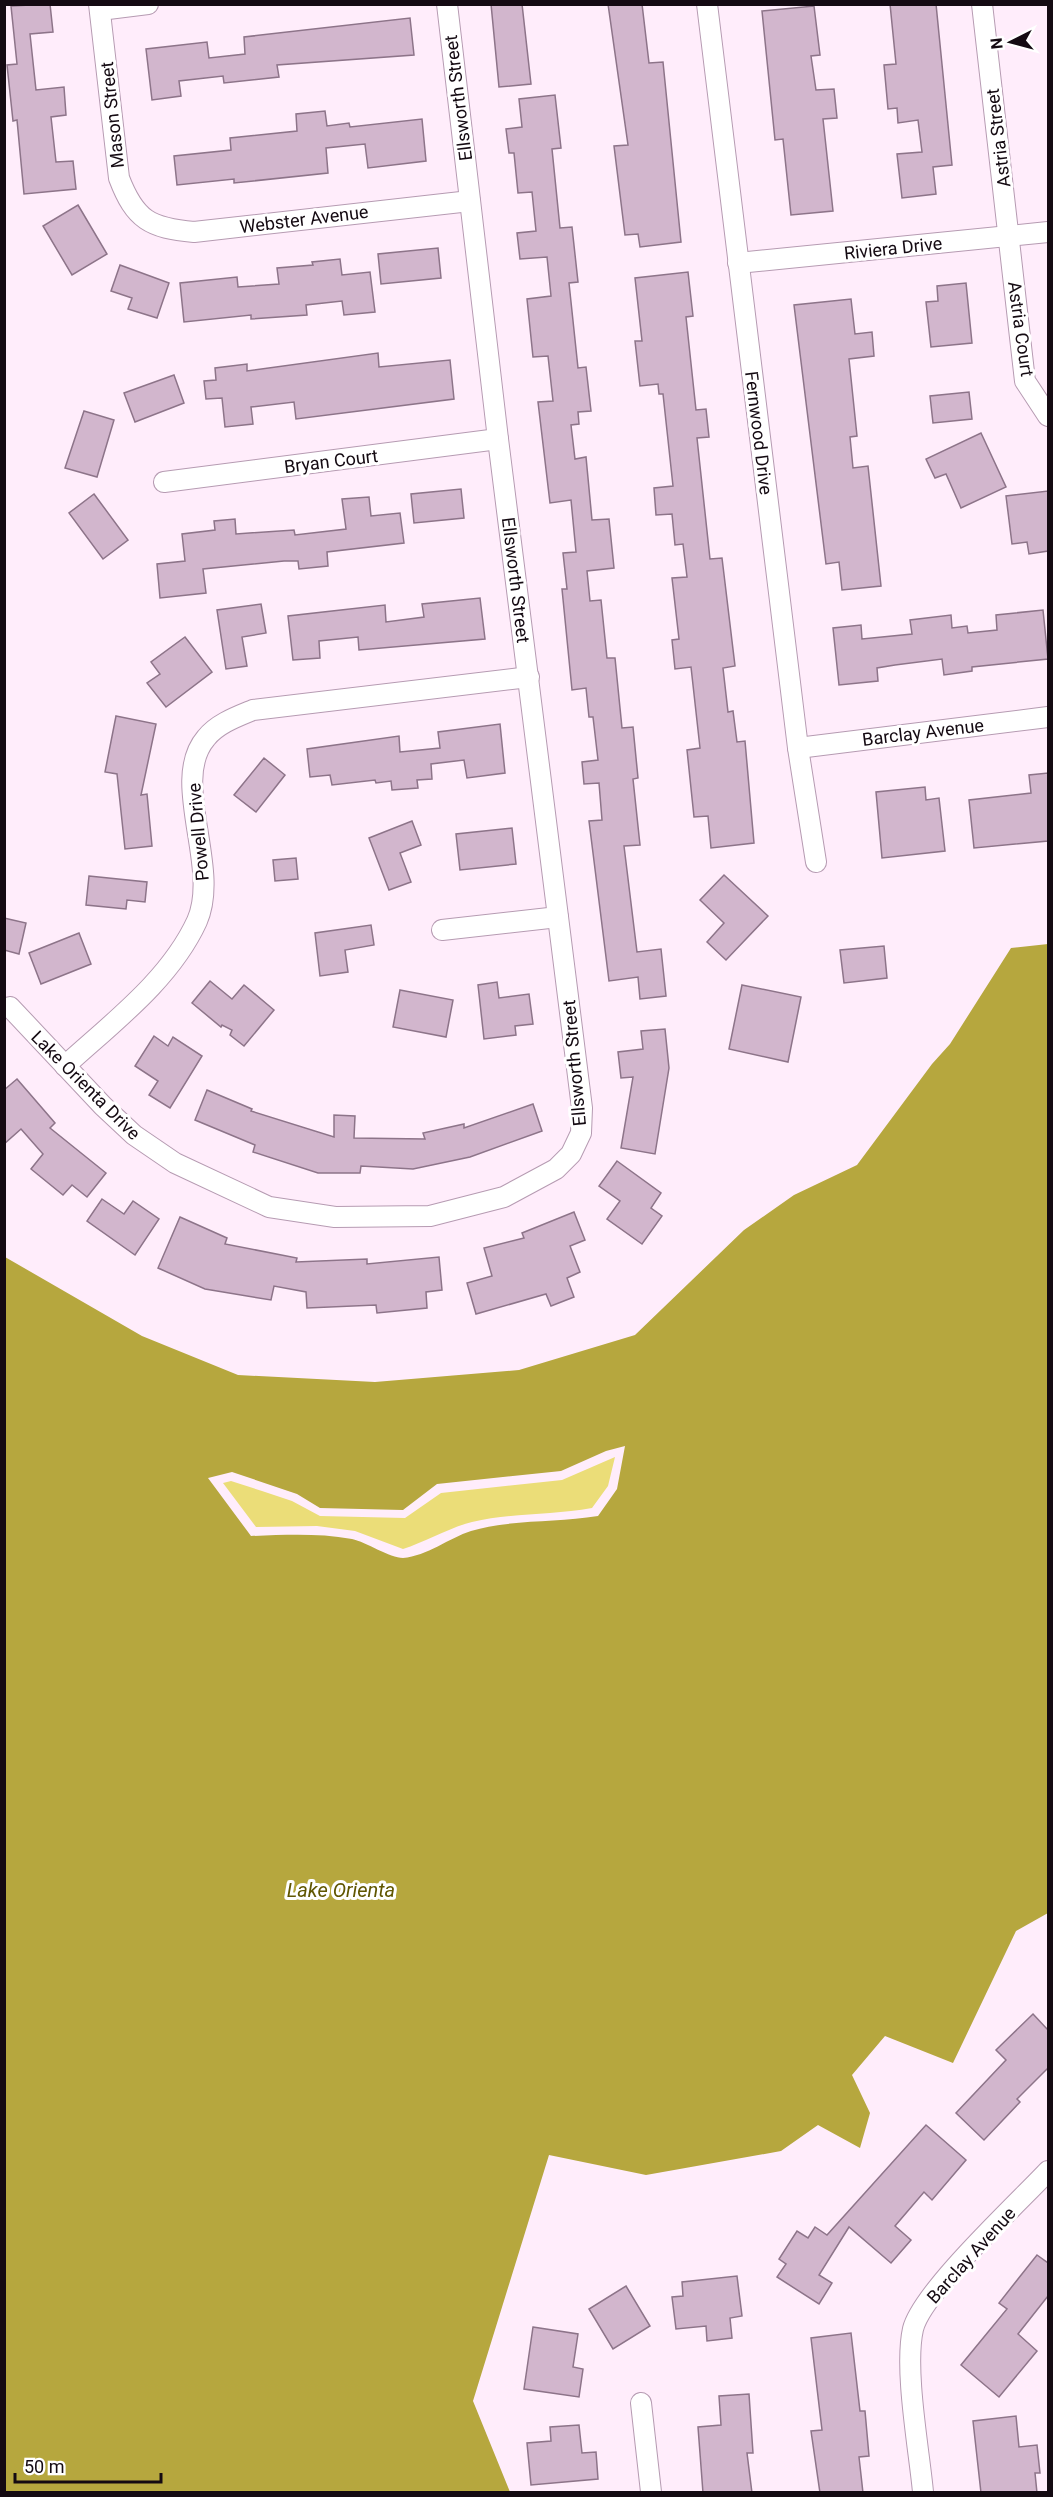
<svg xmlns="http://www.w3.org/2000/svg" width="1053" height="2497" viewBox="0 0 1053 2497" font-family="Roboto,sans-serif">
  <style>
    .green { fill: #ebdd78 }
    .water { fill: #b6a73e; fill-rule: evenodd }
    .building { fill: #d2b6cd; stroke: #8d7489; stroke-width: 1.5 }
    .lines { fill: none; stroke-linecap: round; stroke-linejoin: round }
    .minor-casing { stroke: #b69bb2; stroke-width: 22 }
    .minor { stroke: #fff; stroke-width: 20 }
    .labels { text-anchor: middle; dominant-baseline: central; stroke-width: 6; stroke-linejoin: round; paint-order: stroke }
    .street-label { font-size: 18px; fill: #140a12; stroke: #fff }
    .water-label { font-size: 20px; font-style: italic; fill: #605601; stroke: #fff }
  </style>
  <rect width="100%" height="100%" fill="#ffedfb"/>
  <path class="green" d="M615,1457L608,1486L592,1508C552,1515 512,1513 472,1522C451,1527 425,1542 403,1549L355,1531L317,1526L256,1527L223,1483L231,1481L262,1491L292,1501L320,1516L405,1518L441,1493L562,1480Z"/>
  <path class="water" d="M1048,944V1913L1016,1931L953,2063L885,2036L852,2075L870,2113L860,2148L818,2125L781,2151L646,2175L549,2155L473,2401L510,2492H5V1257L142,1336L238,1375L375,1382L519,1370L635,1335L744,1230L794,1195L857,1165L932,1064L950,1044L1011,948ZM625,1446L617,1489L598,1516C556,1523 512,1519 471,1531C449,1538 427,1556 403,1558C390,1558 366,1542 352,1539C318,1533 285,1535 251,1536L208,1478L232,1472L297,1494L320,1508L403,1510L437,1484L561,1471L606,1451Z"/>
  <g class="building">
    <polygon points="50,4 53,32 30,34 36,90 64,87 66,115 51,117 56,162 73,161 76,189 24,194 17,120 13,121 7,65 17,64 11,6"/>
    <polygon points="491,4 522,4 531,84 499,87"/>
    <polygon points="608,4 642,4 649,63 663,62 681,242 640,247 638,234 625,235 614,146 628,145"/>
    <polygon points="890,4 936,4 952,165 933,167 936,194 902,198 897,154 922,152 918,120 898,123 897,108 888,109 884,65 896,64"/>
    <polygon points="814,6 820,55 811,56 816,90 834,89 837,118 823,119 833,211 791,215 783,139 775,140 762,11"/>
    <polygon points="410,18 414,55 277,65 279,77 224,83 223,76 179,81 181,96 152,100 146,49 207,42 209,58 245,54 244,37"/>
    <polygon points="555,95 561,148 552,149 560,228 572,227 578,282 569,283 578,368 586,367 591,411 578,412 579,424 571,425 575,459 586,457 592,520 609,519 614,568 587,571 590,601 601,600 607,658 615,658 622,728 633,727 638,778 633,779 640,845 624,846 637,952 661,949 666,996 640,999 638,977 609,981 589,821 602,820 599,783 584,784 582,762 598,760 593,717 589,717 586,688 572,690 562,589 567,589 563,553 576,552 571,500 550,503 538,402 553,401 548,356 533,357 527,299 551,296 547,257 520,259 517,233 536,231 532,192 518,193 514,153 509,153 506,129 522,127 519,99"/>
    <polygon points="325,111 327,126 349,123 350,127 422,119 426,161 368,168 365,144 326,148 328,173 234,183 234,179 177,185 174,156 231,150 230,138 297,131 296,114"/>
    <polygon points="78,205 107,254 72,275 43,226"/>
    <polygon points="438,248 441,278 381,284 378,254"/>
    <polygon points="340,259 342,275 370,272 375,312 344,315 342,301 306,305 307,315 251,319 251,315 184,322 180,283 237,277 238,287 279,284 277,268 313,265 312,262"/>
    <polygon points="120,265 169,283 157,318 128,309 132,298 111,291"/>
    <polygon points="688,272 693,316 686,317 696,410 706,409 709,437 697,438 710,559 722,558 735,666 723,668 728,712 733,711 737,742 745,741 754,843 711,848 708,816 694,817 687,750 700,748 691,667 675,669 672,640 679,639 672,578 687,577 683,544 675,545 672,514 656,515 654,488 673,486 663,394 659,394 658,384 640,386 635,341 642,341 635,278"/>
    <polygon points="966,283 972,343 931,347 926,302 938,301 937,286"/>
    <polygon points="851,299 855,334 872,332 874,356 849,359 857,436 850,437 853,468 868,466 881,586 842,590 839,562 826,564 794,305"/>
    <polygon points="378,353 379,367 450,360 454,399 296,419 294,402 251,407 253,424 225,427 222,398 206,399 204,381 216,380 215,368 247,364 247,371"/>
    <polygon points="174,375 184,403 135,422 124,393"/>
    <polygon points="969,392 972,419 933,423 930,396"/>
    <polygon points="84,411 114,420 97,477 65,468"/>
    <polygon points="981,433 1006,487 961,508 946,474 935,478 926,459"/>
    <polygon points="461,489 464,518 414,523 411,494"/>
    <polygon points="1048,491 1048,551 1029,554 1027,542 1012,544 1006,496"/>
    <polygon points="94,494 128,540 103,559 69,513"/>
    <polygon points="369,497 371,516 400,513 404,543 327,552 328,566 299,569 298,561 284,561 203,569 206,593 160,598 157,564 185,561 182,534 215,530 214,521 235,519 236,534 294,530 295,535 346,529 342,499"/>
    <polygon points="480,598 485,639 359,650 358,637 319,641 320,658 293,660 288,616 385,605 386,622 424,617 422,604"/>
    <polygon points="261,604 266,633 242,637 247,666 226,669 217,610"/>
    <polygon points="1043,610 1048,659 972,667 972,671 944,675 942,659 895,665 877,668 878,681 839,685 833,628 861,625 862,639 912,634 910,620 951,615 952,628 967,626 968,633 997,630 996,615"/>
    <polygon points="185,637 212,672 166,707 147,683 160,674 151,662"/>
    <polygon points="116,716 156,724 141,795 147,794 152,846 125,849 117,774 105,772"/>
    <polygon points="500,724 505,773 467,778 464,760 431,764 432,779 417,780 418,788 392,790 391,781 376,783 375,780 332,785 330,775 310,777 307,749 399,736 400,752 440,748 438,732"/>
    <polygon points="264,758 285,775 256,812 234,795"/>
    <polygon points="1048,773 1048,841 974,848 969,800 1031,793 1029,775"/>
    <polygon points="925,787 926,800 939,798 945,851 882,858 876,792"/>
    <polygon points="412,821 421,845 400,853 411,882 389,890 369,838"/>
    <polygon points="512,828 516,864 460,870 456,834"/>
    <polygon points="296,858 298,879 275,881 273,860"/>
    <polygon points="724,875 768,916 726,960 707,942 724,923 700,900"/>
    <polygon points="89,876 147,882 145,902 127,900 126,909 86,905"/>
    <polygon points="4,918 26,923 19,954 4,950"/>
    <polygon points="371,925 374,945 345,950 348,972 320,976 315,933"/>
    <polygon points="79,933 91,964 41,984 29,953"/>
    <polygon points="884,946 887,978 844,983 840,950"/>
    <polygon points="210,981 232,999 244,985 274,1010 244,1046 230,1035 232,1030 222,1025 221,1027 192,1003"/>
    <polygon points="497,982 499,998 529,994 533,1024 515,1026 516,1035 484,1039 478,985"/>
    <polygon points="742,985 801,997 788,1062 729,1049"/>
    <polygon points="400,990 453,1000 446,1037 393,1027"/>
    <polygon points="665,1029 669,1068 655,1154 621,1148 633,1077 621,1078 618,1052 643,1049 641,1031"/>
    <polygon points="154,1036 168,1046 173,1037 202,1056 170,1108 149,1095 158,1081 135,1066"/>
    <polygon points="17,1079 55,1123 50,1128 106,1173 87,1197 72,1185 63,1195 31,1169 43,1154 21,1129 4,1144 4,1090"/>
    <polygon points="207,1090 252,1109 251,1111 334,1137 334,1115 355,1116 354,1138 425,1139 423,1133 464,1124 464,1128 533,1104 542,1131 470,1157 413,1169 361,1166 360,1173 318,1173 253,1152 255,1145 195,1120"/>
    <polygon points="617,1161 661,1193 651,1208 662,1216 642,1244 607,1219 620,1201 599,1186"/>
    <polygon points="102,1199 124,1214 133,1201 159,1219 135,1255 87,1221"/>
    <polygon points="574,1212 585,1240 570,1246 580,1272 567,1278 574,1297 551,1306 546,1294 476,1314 467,1283 492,1276 484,1248 524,1238 522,1233"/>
    <polygon points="180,1217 227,1238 225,1244 297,1258 296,1262 367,1259 367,1264 439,1257 442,1290 426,1292 427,1308 377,1313 376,1305 307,1308 306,1292 274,1286 271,1300 205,1289 158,1268"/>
    <polygon points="1033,2014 1048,2030 1048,2068 1017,2099 1020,2102 984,2140 956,2113 1006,2060 996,2050"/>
    <polygon points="926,2125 966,2160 932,2200 924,2192 895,2226 911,2240 891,2263 849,2227 819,2275 832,2283 819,2304 777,2277 786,2264 779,2259 797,2231 808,2238 815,2227 827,2235"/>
    <polygon points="1037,2255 1048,2263 1048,2296 1018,2334 1037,2351 999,2397 961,2365 1007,2309 999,2303"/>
    <polygon points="737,2276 742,2316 730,2318 732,2338 707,2341 706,2326 676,2329 672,2297 683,2296 682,2282"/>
    <polygon points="626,2286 650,2326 613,2349 589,2309"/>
    <polygon points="533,2327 578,2334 573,2367 583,2369 579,2397 524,2389"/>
    <polygon points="851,2333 860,2411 865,2411 869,2456 859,2457 863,2493 820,2493 811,2431 822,2430 811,2338"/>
    <polygon points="749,2394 753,2453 747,2453 752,2493 703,2493 698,2427 721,2425 719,2396"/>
    <polygon points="1016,2416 1019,2447 1037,2445 1040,2473 1035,2473 1037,2493 981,2493 973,2421"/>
    <polygon points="579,2425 582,2453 596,2452 598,2479 531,2485 527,2443 551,2441 550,2427"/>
  </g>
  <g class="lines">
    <defs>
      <g id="minor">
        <path d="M99,4L119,178C135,220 150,228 194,232L470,201"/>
        <polyline points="707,4 798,748 816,862"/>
        <polyline points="982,4 1025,381 1048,416"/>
        <polyline points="100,10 148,4"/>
        <polyline points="738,263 1048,232"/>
        <polyline points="164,482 498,439"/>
        <polyline points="798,748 1048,717"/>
        <polyline points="442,930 558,917"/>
        <polyline points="10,1007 103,1106 134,1135 175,1163 269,1207 335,1217 430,1216 504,1197 556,1169 571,1154 581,1133 582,1108 498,439 447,4"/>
        <path d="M65,1066C112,1023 170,980 197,921C221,867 169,781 206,738C217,724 236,717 253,710L529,677"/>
        <polyline points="641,2403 651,2492"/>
        <path d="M923,2492C919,2449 904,2369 913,2329C922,2292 1018,2203 1048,2171"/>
      </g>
    </defs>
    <use href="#minor" class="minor-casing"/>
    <use href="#minor" class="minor"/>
  </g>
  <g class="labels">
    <g class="street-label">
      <text transform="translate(458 98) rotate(-97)">Ellsworth Street</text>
      <text transform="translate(112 115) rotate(-96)">Mason Street</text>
      <text transform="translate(998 138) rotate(-97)">Astria Street</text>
      <text transform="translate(304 219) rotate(-7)">Webster Avenue</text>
      <text transform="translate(893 248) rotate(-6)">Riviera Drive</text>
      <text transform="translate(1021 329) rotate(82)">Astria Court</text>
      <text transform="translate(759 433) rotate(83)">Fernwood Drive</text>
      <text transform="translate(331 461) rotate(-7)">Bryan Court</text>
      <text transform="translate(516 580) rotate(83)">Ellsworth Street</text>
      <text transform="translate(923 732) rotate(-7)">Barclay Avenue</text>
      <text transform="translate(198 832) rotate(-95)">Powell Drive</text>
      <text transform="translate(574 1063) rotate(-95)">Ellsworth Street</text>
      <text transform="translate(86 1085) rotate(45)">Lake Orienta Drive</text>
      <text transform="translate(971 2255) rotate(-48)">Barclay Avenue</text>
    </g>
    <g class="water-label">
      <text x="341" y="1890">Lake Orienta</text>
    </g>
  </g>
  <rect width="1053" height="2497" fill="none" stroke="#140a12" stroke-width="12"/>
  <g transform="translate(1011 42) rotate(264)" stroke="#ffffff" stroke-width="4.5" paint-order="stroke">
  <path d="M0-4.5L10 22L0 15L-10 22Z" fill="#140a12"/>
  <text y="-9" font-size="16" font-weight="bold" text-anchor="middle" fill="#140a12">N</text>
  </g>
  <path d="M15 2473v9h146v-9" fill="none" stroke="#140a12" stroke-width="3"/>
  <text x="24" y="2473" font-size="18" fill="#140a12" stroke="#ffffff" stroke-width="4.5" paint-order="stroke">50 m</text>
</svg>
